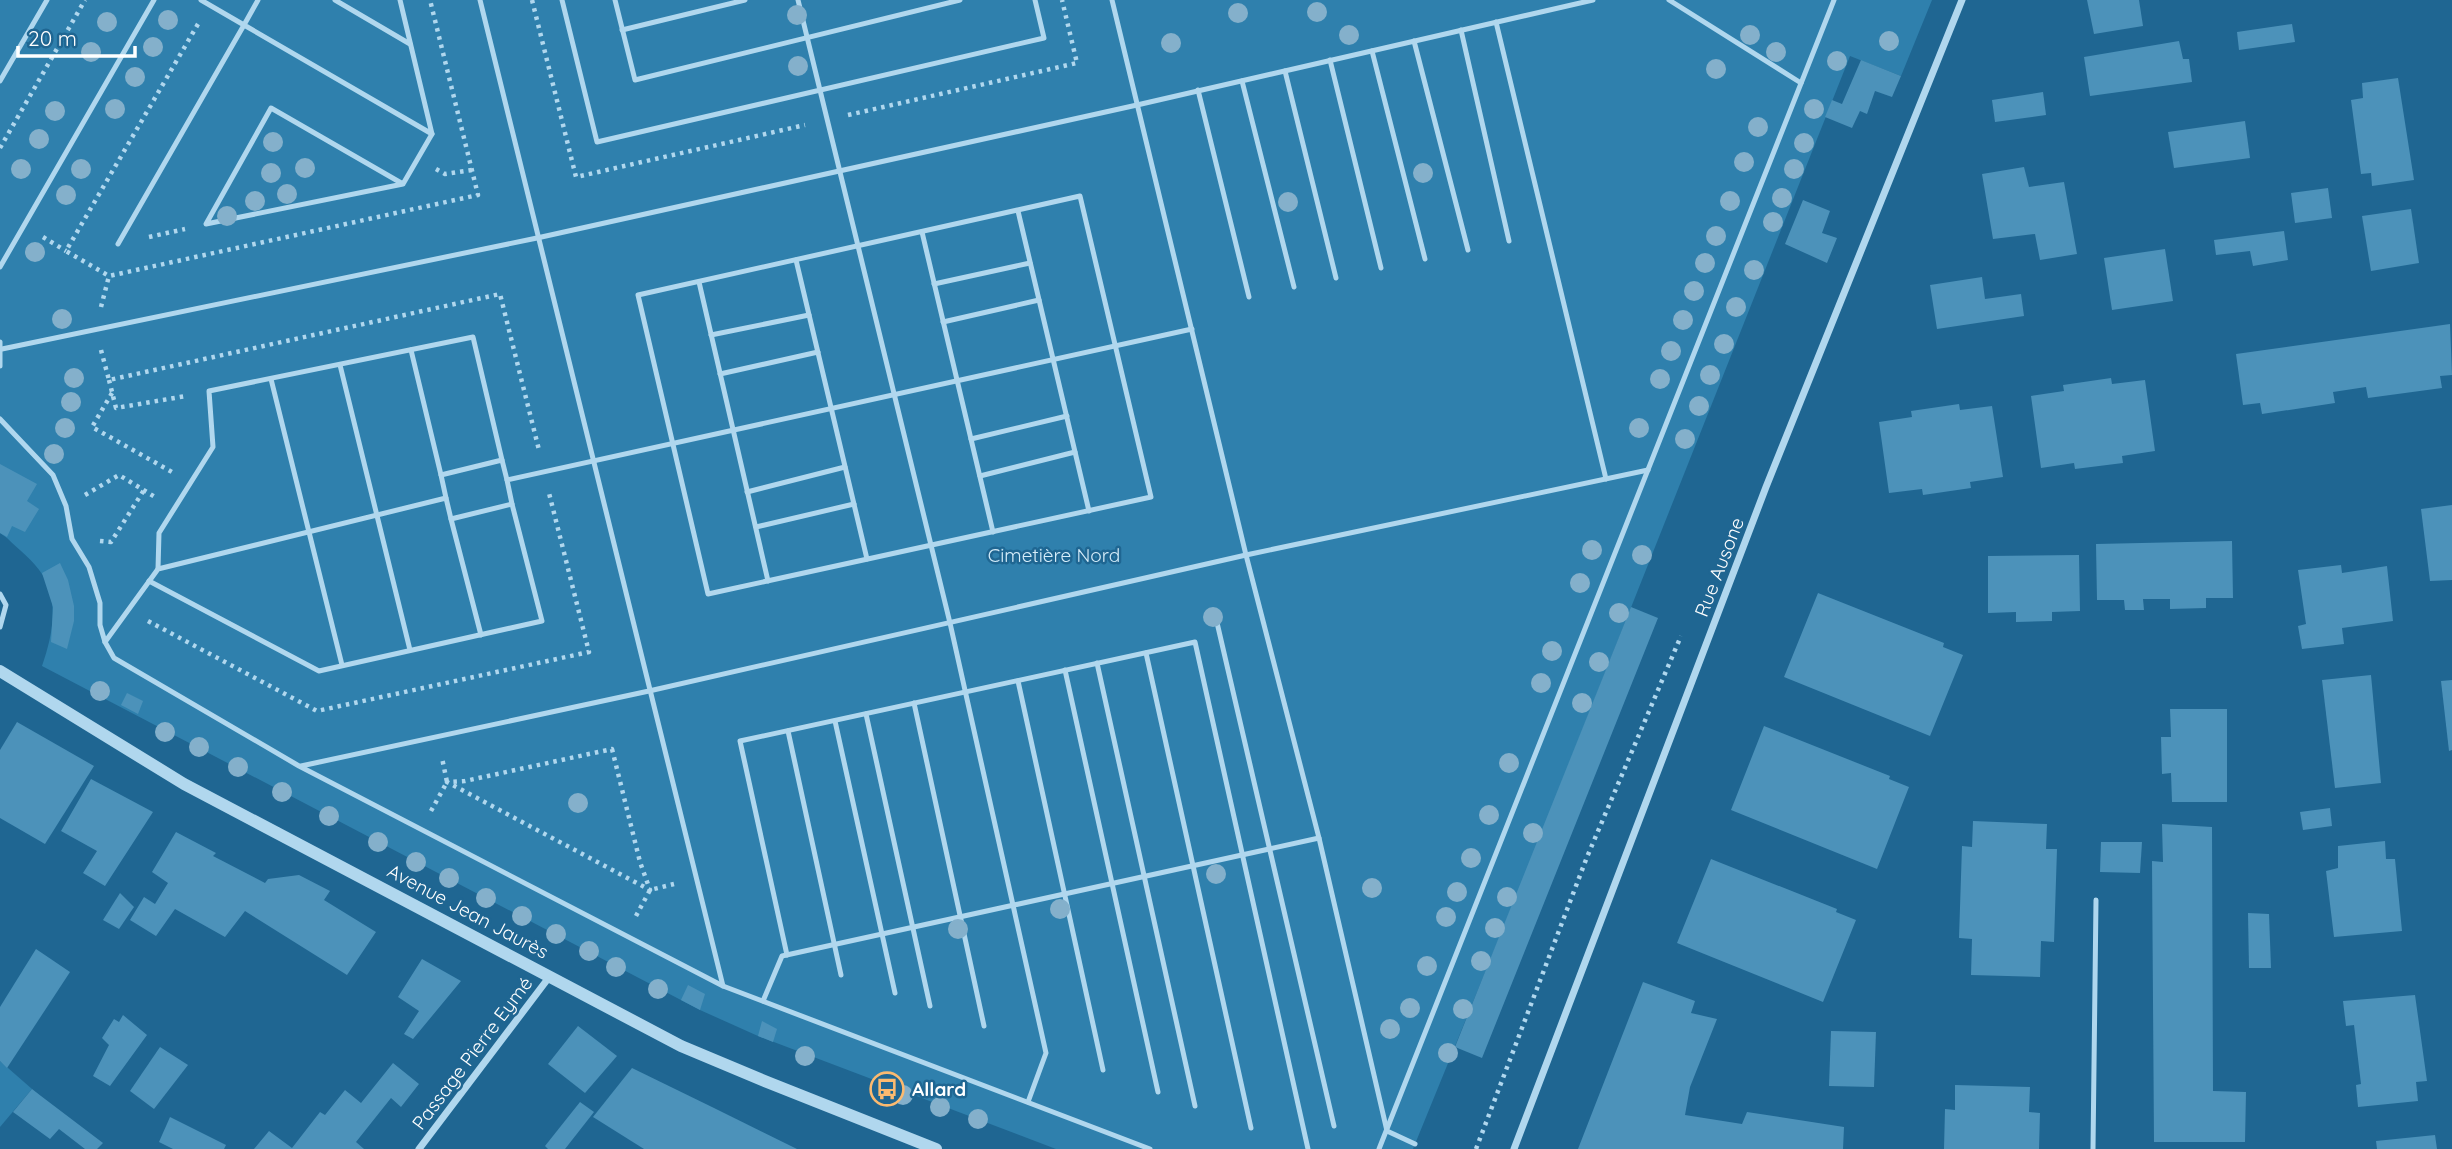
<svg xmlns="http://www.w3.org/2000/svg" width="2452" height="1149" viewBox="0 0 2452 1149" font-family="Quicksand,sans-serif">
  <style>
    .green { fill: #2f80ad }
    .building { fill: #4c92ba }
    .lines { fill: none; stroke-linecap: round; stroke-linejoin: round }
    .path { stroke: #b0d7ee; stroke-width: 4.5; stroke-dasharray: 3.5 5; stroke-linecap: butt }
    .service { stroke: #b0d7ee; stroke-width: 5 }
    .minor { stroke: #b0d7ee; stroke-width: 7 }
    .tertiary { stroke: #b0d7ee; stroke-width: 12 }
    .tree { fill: #84b0cb }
    .labels { text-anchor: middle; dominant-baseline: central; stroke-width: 5; stroke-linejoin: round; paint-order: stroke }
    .park-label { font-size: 19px; fill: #d6edfa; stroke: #1f6692 }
    .street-label { font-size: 19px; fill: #fff; stroke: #1f6692 }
    .poi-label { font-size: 19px; font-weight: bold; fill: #fff; stroke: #1f6692; text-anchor: start }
  </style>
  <rect width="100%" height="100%" fill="#1f6692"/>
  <g class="green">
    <path d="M0,0H1932L1901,76L1850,56L1524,877L1413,1149H1056L758,1036L700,1010L42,666C52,637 60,602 42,574C34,561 18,549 7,538L0,533Z"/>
    <polygon points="0,1061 32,1089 0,1127"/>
  </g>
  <g class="building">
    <polygon points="2087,0 2139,0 2143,26 2094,34"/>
    <polygon points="2292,24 2295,42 2239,50 2237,32"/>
    <polygon points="2179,41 2183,59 2189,59 2192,82 2090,96 2084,57"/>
    <polygon points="1861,60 1901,76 1892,97 1875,91 1867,114 1860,111 1852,128 1825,117 1832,100 1842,104"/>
    <polygon points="2398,78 2414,180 2372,186 2371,173 2361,174 2351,100 2363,98 2362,83"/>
    <polygon points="2043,92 2046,115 1995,122 1992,100"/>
    <polygon points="2245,121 2250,158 2174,168 2168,132"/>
    <polygon points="2024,167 2029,187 2064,182 2077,254 2040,260 2035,234 1993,239 1982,174"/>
    <polygon points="2328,188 2332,218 2295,223 2291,193"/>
    <polygon points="1803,200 1830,211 1822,233 1837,238 1827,263 1785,244"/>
    <polygon points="2411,209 2419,263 2371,271 2362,216"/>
    <polygon points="2284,231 2288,260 2253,266 2250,251 2216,255 2214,240"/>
    <polygon points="2165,249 2173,301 2112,310 2104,258"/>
    <polygon points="1982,277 1985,299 2021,294 2024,316 1937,329 1930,285"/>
    <polygon points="2450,324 2452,375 2440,376 2442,388 2368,398 2366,387 2333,392 2335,403 2262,414 2260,403 2243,405 2236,354"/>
    <polygon points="2111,378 2112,384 2145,380 2155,451 2122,456 2123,463 2075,469 2074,463 2041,468 2031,396 2064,391 2063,385"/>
    <polygon points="1959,404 1960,410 1992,406 2003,477 1970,482 1971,488 1923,495 1922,489 1889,493 1879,422 1912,417 1911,411"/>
    <polygon points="0,464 37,484 27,501 39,509 25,532 12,526 7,537 0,533"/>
    <polygon points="2452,505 2452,580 2430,581 2421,509"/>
    <polygon points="2232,541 2233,598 2206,598 2206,608 2170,609 2170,599 2143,599 2144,610 2125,610 2124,600 2097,600 2096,544"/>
    <polygon points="2079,555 2080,611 2052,612 2052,621 2016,622 2016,612 1988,613 1988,556"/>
    <polygon points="60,563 68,580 74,606 74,621 67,649 51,642 53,607 42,573"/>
    <polygon points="2341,565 2342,573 2387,566 2393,621 2342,628 2344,644 2302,649 2298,626 2306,624 2298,570"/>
    <polygon points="1818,593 1944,643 1943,647 1963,655 1930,736 1784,677"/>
    <polygon points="1631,607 1658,618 1482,1058 1455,1047"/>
    <polygon points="2371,675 2381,783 2335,788 2322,680"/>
    <polygon points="2452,680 2452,750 2449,751 2441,681"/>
    <polygon points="127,693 143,701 138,714 121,705"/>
    <polygon points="2170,709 2227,709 2227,802 2172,802 2171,773 2162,774 2161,737 2171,737"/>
    <polygon points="17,722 94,766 45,844 0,818 0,750"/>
    <polygon points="1764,726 1890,776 1889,779 1909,787 1877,869 1731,810"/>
    <polygon points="91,779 153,812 105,886 83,873 97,851 61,831"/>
    <polygon points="2330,808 2332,826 2303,830 2300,812"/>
    <polygon points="1973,821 2047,824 2046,849 2057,849 2054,942 2041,941 2040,977 1971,975 1972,939 1959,938 1962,846 1972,847"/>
    <polygon points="2162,824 2212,827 2213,1091 2246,1092 2245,1142 2154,1142 2152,861 2163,862"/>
    <polygon points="176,832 216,853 213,856 265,883 268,879 299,875 330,891 324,900 376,932 347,975 245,911 225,937 175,909 156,936 130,920 144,897 155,904 168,883 152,872"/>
    <polygon points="2385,841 2386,859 2395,859 2402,931 2334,937 2326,871 2338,868 2338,846"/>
    <polygon points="2101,842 2142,842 2140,873 2100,872"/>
    <polygon points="1711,859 1837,909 1836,912 1856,920 1823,1002 1677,943"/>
    <polygon points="120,893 134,907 119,929 103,920"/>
    <polygon points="2248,913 2269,914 2271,968 2249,968"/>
    <polygon points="36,949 70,972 7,1068 0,1061 0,1007"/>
    <polygon points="422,959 461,981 413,1039 404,1034 419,1011 398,997"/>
    <polygon points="1643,982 1695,1001 1691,1013 1717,1019 1690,1087 1685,1115 1742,1124 1747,1112 1844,1127 1843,1149 1578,1149"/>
    <polygon points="688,985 705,994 700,1010 681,1000"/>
    <polygon points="2415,995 2427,1081 2416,1082 2418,1101 2358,1107 2356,1085 2361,1084 2354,1025 2346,1026 2343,1001"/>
    <polygon points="123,1015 147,1035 110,1086 93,1076 109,1045 102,1038 114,1019 119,1022"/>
    <polygon points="762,1021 777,1029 773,1042 758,1036"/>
    <polygon points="578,1026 617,1056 585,1093 548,1064"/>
    <polygon points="1831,1031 1876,1032 1874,1087 1829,1086"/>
    <polygon points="160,1047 188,1065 154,1109 130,1091"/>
    <polygon points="393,1063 419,1084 401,1107 391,1098 356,1142 364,1149 254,1149 269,1131 292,1148 320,1112 325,1115 345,1090 361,1103"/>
    <polygon points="632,1068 714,1108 797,1149 644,1149 593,1117"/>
    <polygon points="1955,1085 2030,1087 2029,1112 2040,1113 2039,1149 1944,1149 1945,1109 1955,1110"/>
    <polygon points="32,1089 41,1096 103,1143 97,1149 85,1149 59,1129 50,1139 13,1112"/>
    <polygon points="580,1102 594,1112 565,1149 548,1149 545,1146"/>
    <polygon points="170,1117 226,1145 224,1149 173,1149 159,1142"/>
    <polygon points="2435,1135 2437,1149 2377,1149 2376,1141"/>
  </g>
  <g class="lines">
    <g class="path">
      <polyline points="532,0 576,177 805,125"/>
      <polyline points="198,24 66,251 109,276 478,195 430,0"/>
      <polyline points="848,115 1077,63 1062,0"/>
      <polyline points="0,148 85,0"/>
      <polyline points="436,169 445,174 472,170"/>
      <polyline points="43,237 66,251"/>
      <polyline points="149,237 185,229"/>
      <polyline points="101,307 109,276"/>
      <polyline points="101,350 109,380 500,294 539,450"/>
      <polyline points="109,380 116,408 186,396"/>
      <polyline points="112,393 92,427 172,472"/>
      <polyline points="85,495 119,475 155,497"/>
      <polyline points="100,541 111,542 144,490"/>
      <polyline points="148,621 317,711 589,652 549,493"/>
      <polygon points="612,749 640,862 650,890 447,782 465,781"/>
      <polyline points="431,811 447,782 442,758"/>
      <polyline points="636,916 650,890 674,884"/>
      <polyline points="1476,1149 1587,857 1681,636"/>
    </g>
    <g class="service">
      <polyline points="258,0 244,25 432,134 400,0"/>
      <polyline points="335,0 410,44"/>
      <polyline points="480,0 723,986"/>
      <polyline points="562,0 597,142 1044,38 1035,0"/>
      <polyline points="615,0 635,80 960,0"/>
      <polyline points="798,0 950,623 1046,1053 1028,1102"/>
      <polyline points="1112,0 1246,555 1319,838 1387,1131 1415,1144"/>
      <polyline points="1669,0 1801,83"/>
      <polyline points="1496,22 1606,479"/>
      <polyline points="622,30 745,0"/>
      <polyline points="1461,30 1509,241"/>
      <polyline points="1414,41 1468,250"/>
      <polyline points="1372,51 1425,259"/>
      <polyline points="1330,60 1381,268"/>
      <polyline points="1285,71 1336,278"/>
      <polyline points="0,81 47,0"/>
      <polyline points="1242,81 1294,287"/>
      <polyline points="1198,90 1249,297"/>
      <polyline points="403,184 206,224 271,108 403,184 432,134"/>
      <polygon points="1080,196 1151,497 708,594 638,295"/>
      <polyline points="1018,211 1089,511"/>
      <polyline points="922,232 993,532"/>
      <polyline points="118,244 244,25 201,0"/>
      <polyline points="796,260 867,559"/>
      <polyline points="0,267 154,0"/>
      <polyline points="699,282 768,581"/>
      <polyline points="934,284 1030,263"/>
      <polyline points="943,322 1039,300"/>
      <polyline points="711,335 809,315"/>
      <polyline points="0,342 0,366"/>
      <polyline points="2,349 537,238 1137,105 1593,0"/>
      <polyline points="411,350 441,475"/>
      <polyline points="340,365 410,650"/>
      <polyline points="720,374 818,352"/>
      <polyline points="271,379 342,665"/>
      <polyline points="0,419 53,475 66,506 72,539 89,567 100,603 100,625 105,642 114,658 299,766 723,986 1150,1149"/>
      <polyline points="971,439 1067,416"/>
      <polyline points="980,476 1075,452"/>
      <polyline points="747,492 845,467"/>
      <polyline points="446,498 441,475 502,460 507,480"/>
      <polyline points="451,519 481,635"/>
      <polyline points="756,527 854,504"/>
      <polyline points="158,569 159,533 213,447 209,391 473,337 502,460"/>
      <polyline points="149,581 319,671 542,621 512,504"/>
      <polyline points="0,594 6,605 0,627"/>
      <polyline points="1215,614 1334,1126"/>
      <polyline points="105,642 158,569 446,498 451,519 512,504 507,480 1192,329"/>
      <polyline points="1146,653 1251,1128"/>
      <polyline points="1097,663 1195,1106"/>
      <polyline points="1065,670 1158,1092"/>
      <polyline points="1018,681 1103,1070"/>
      <polyline points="914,703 984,1026"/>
      <polyline points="866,714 930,1006"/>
      <polyline points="835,721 895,993"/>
      <polyline points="788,731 841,975"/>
      <polyline points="301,766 649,691 1246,555 1648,470"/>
      <polyline points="787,955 740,741 1195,642 1308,1149"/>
      <polyline points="763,1001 782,956 1319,838"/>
      <polyline points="1379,1149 1834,0"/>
      <polyline points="2093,1149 2096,900"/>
    </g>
    <g class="minor">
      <polyline points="419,1149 550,976"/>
      <polyline points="1514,1149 1766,487 1962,0"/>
    </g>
    <polyline class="tertiary" points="0,671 184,784 681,1046 767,1082 936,1149"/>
  </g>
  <g class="tree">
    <circle cx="1317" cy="12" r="10"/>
    <circle cx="1238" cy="13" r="10"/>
    <circle cx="797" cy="15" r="10"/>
    <circle cx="168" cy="20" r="10"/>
    <circle cx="107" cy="22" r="10"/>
    <circle cx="1349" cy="35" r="10"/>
    <circle cx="1750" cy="35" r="10"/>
    <circle cx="1889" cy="41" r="10"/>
    <circle cx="1171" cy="43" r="10"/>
    <circle cx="153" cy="47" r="10"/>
    <circle cx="91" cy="52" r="10"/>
    <circle cx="1776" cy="52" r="10"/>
    <circle cx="1837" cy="61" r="10"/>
    <circle cx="798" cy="66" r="10"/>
    <circle cx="1716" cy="69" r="10"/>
    <circle cx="135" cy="77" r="10"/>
    <circle cx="115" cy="109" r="10"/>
    <circle cx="1814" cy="109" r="10"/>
    <circle cx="55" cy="111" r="10"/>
    <circle cx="1758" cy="127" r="10"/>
    <circle cx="39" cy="139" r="10"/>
    <circle cx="273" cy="142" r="10"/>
    <circle cx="1804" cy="143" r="10"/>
    <circle cx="1744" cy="162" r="10"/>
    <circle cx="305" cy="168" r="10"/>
    <circle cx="21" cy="169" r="10"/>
    <circle cx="81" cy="169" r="10"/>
    <circle cx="1794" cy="169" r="10"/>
    <circle cx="271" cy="173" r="10"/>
    <circle cx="1423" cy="173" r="10"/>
    <circle cx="287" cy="194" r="10"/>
    <circle cx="66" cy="195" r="10"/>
    <circle cx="1782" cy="198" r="10"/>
    <circle cx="255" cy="201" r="10"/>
    <circle cx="1730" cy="201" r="10"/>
    <circle cx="1288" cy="202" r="10"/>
    <circle cx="227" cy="216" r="10"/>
    <circle cx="1773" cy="222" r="10"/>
    <circle cx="1716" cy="236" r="10"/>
    <circle cx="35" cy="252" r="10"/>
    <circle cx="1705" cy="263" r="10"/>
    <circle cx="1754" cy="270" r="10"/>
    <circle cx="1694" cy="291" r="10"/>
    <circle cx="1736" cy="307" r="10"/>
    <circle cx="62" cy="319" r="10"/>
    <circle cx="1683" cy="320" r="10"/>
    <circle cx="1724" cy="344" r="10"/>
    <circle cx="1671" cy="351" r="10"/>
    <circle cx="1710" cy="375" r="10"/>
    <circle cx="74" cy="378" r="10"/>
    <circle cx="1660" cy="379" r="10"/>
    <circle cx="71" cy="402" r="10"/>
    <circle cx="1699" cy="406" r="10"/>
    <circle cx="65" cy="428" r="10"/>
    <circle cx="1639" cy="428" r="10"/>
    <circle cx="1685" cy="439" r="10"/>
    <circle cx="54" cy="454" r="10"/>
    <circle cx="1592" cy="550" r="10"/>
    <circle cx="1642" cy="555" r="10"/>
    <circle cx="1580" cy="583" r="10"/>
    <circle cx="1619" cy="613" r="10"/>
    <circle cx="1213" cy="617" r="10"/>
    <circle cx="1552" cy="651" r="10"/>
    <circle cx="1599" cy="662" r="10"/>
    <circle cx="1541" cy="683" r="10"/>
    <circle cx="100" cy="691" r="10"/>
    <circle cx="1582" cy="703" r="10"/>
    <circle cx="165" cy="732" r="10"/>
    <circle cx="199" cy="747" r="10"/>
    <circle cx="1509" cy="763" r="10"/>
    <circle cx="238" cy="767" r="10"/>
    <circle cx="282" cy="792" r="10"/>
    <circle cx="578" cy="803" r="10"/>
    <circle cx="1489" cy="815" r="10"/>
    <circle cx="329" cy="816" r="10"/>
    <circle cx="1533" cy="833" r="10"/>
    <circle cx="378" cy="842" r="10"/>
    <circle cx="1471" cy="858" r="10"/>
    <circle cx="416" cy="862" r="10"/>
    <circle cx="1216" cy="874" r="10"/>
    <circle cx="449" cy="878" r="10"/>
    <circle cx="1372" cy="888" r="10"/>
    <circle cx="1457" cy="892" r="10"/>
    <circle cx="1507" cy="897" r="10"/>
    <circle cx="486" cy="898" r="10"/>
    <circle cx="1060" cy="909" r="10"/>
    <circle cx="522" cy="916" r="10"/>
    <circle cx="1446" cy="917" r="10"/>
    <circle cx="1495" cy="928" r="10"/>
    <circle cx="958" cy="929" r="10"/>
    <circle cx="556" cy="934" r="10"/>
    <circle cx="589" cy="951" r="10"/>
    <circle cx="1481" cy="961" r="10"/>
    <circle cx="1427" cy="966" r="10"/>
    <circle cx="616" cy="967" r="10"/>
    <circle cx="658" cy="989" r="10"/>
    <circle cx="1410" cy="1008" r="10"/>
    <circle cx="1463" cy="1009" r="10"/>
    <circle cx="1390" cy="1029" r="10"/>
    <circle cx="1448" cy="1053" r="10"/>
    <circle cx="805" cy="1056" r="10"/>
    <circle cx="903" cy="1095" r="10"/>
    <circle cx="940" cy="1107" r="10"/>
    <circle cx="978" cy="1119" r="10"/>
  </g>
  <defs>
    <symbol id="bus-ring" viewBox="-11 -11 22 22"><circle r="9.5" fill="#1f6692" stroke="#fbba70" stroke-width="1.5"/><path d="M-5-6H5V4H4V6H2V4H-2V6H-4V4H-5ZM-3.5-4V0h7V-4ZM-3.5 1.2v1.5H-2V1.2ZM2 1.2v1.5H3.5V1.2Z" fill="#fbba70"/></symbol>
  </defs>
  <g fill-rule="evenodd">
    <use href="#bus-ring" x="868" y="1070" width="38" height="38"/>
  </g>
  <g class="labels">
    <g class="park-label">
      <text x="1054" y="555">Cimetière Nord</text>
    </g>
    <g class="street-label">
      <text transform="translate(1719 567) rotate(-69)">Rue Ausone</text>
      <text transform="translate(468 911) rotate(28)">Avenue Jean Jaurès</text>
      <text transform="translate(472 1053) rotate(-53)">Passage Pierre Eymé</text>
    </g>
    <g class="poi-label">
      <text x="912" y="1089">Allard</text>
    </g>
  </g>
  <path d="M18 46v10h117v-10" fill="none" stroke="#ffffff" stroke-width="3.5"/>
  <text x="28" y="46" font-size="21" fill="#ffffff" stroke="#1f6692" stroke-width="5" paint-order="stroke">20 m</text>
</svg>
